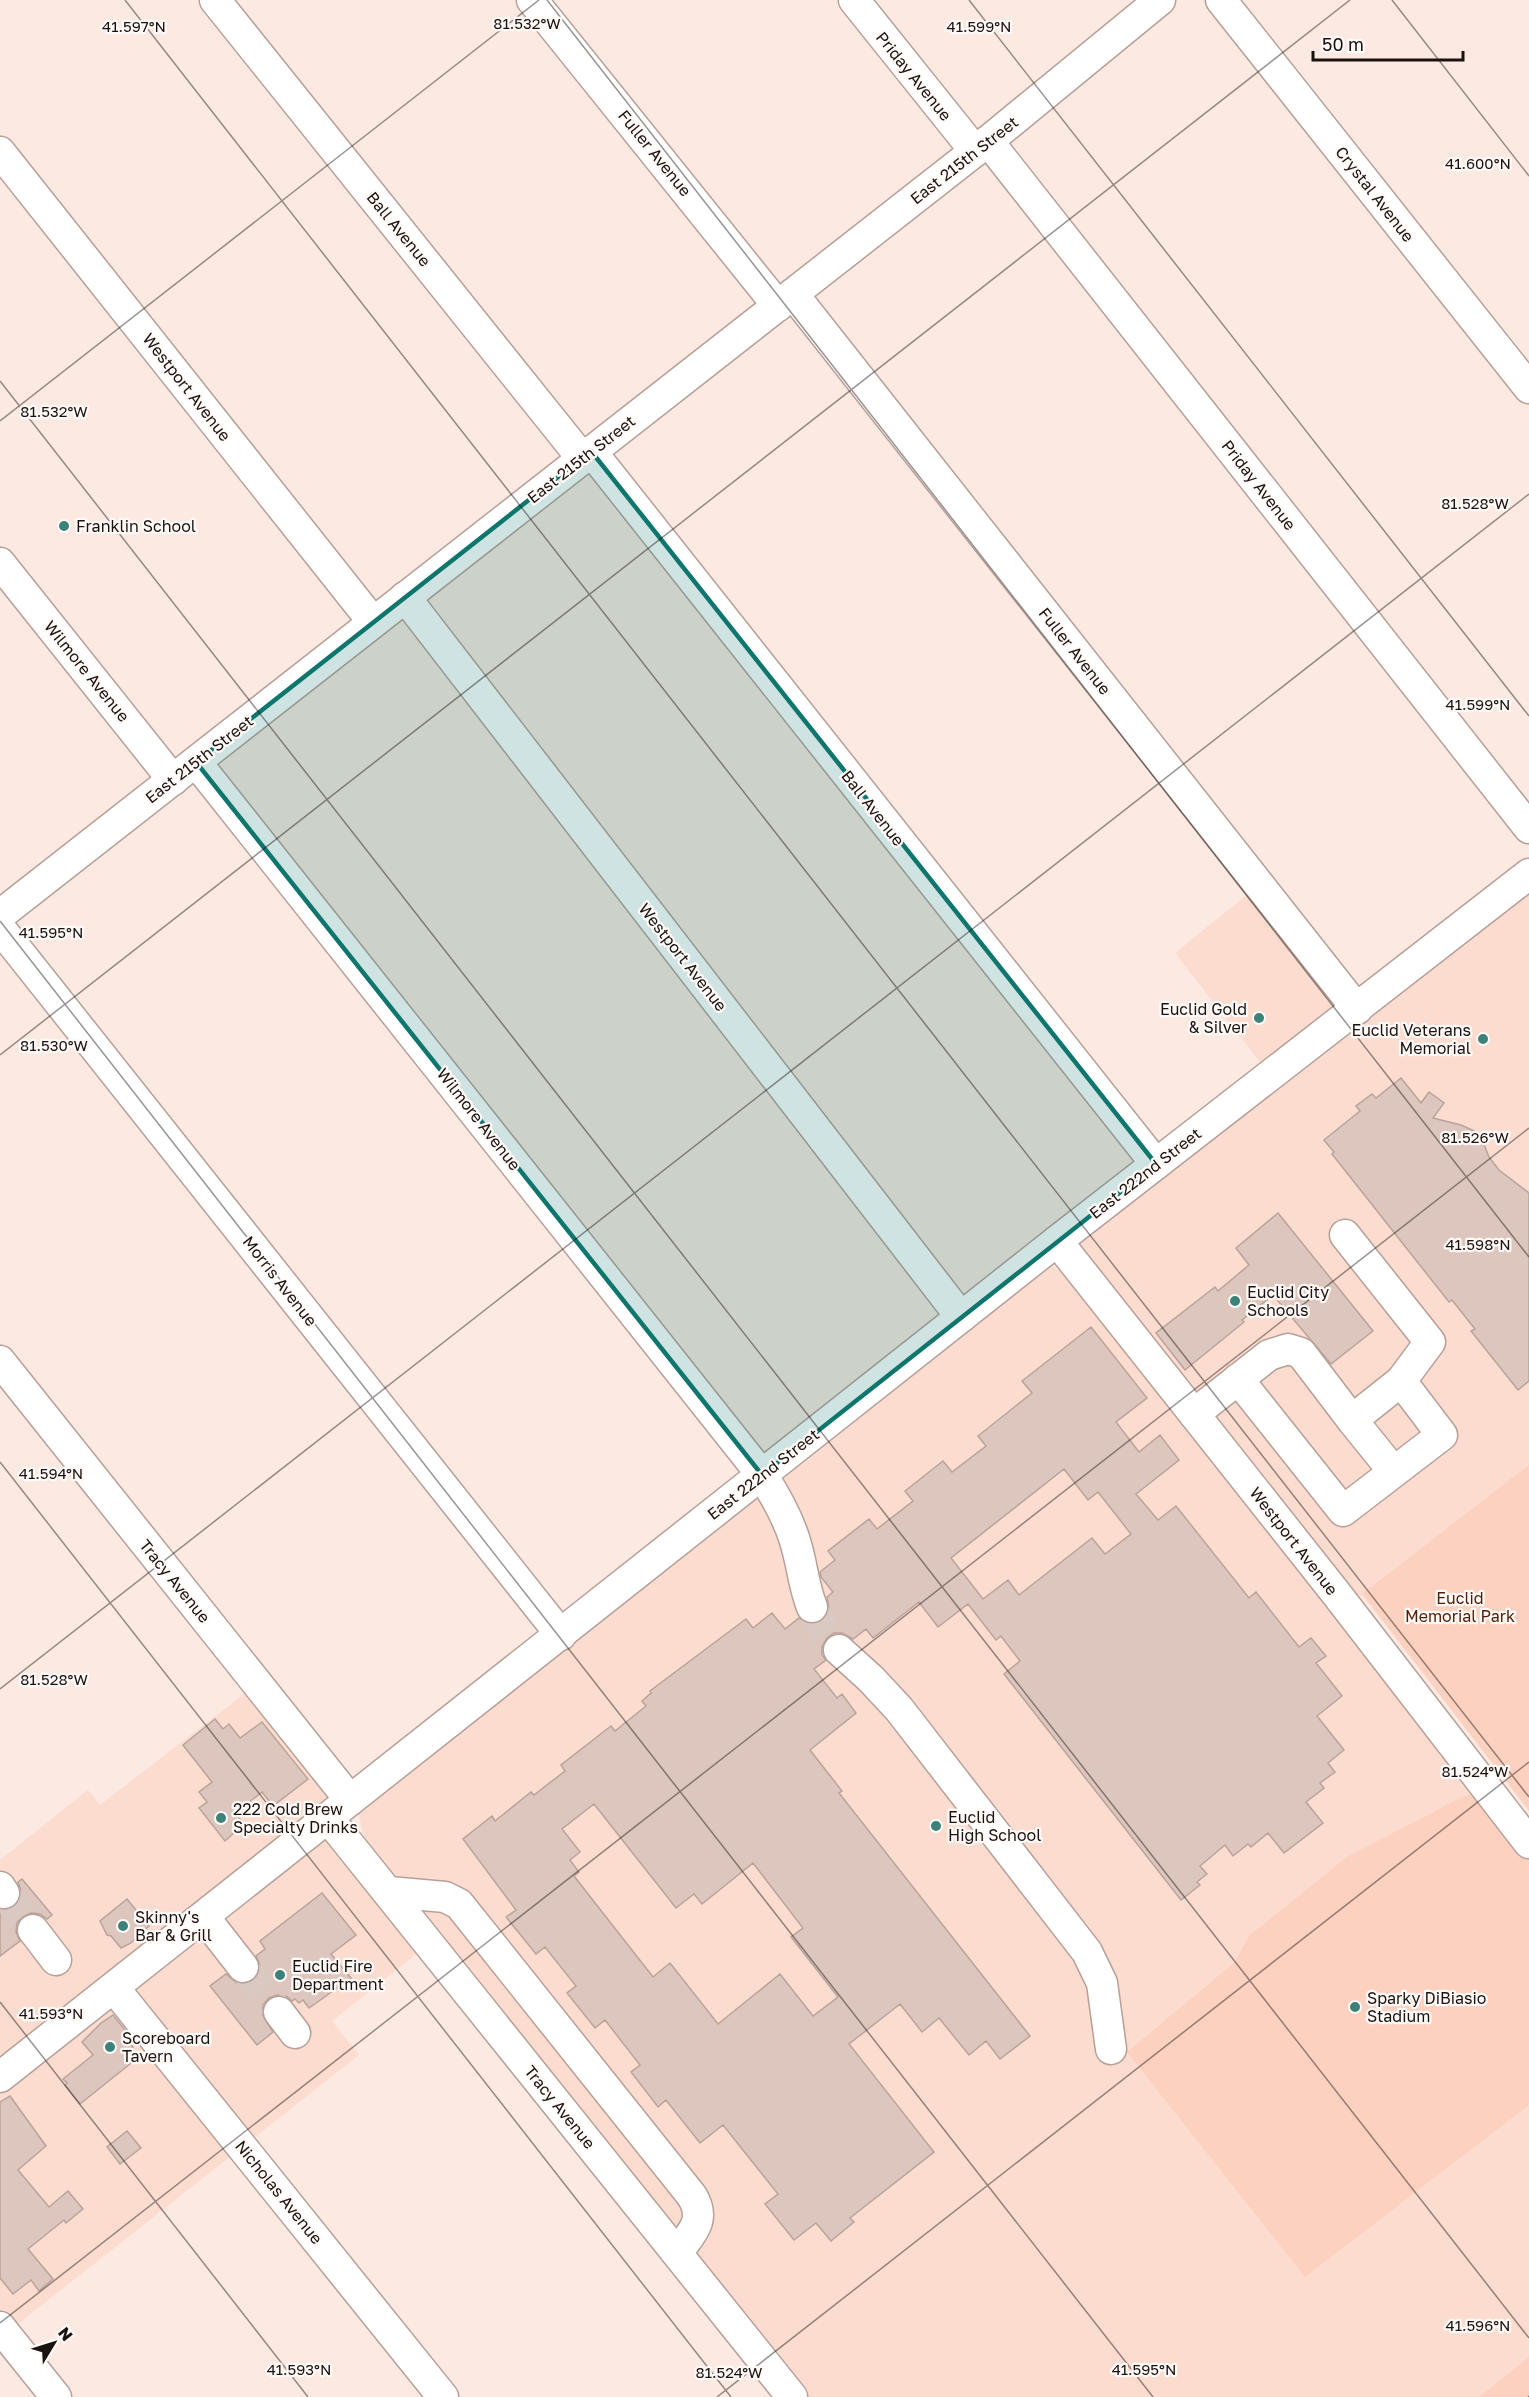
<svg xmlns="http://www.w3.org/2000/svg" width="1529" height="2397" viewBox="0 0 1529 2397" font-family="'Golos Text',sans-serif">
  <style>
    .built { fill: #fbdccf }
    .green { fill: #fcd1bf }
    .building { fill: #ddc6bd; stroke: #b9a39a; stroke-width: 1.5; fill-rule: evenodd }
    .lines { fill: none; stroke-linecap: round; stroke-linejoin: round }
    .minor-tunnel { stroke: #dac9c2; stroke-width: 30; stroke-dasharray: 30 15; stroke-linecap: butt }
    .minor-casing { stroke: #b6a098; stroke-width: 33 }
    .minor { stroke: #fff; stroke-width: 30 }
    .marked { fill: #0f766e; fill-opacity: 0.2; stroke: #0f766e; stroke-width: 4.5; stroke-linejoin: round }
    .ticks { fill: none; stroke: #1a120f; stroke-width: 1.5; stroke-opacity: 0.45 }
    .poi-dot { fill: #3c8279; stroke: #fffaf8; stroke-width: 2 }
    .labels { text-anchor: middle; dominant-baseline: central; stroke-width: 4.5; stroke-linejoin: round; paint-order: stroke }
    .street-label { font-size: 16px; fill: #1a120f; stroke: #fffaf8 }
    .poi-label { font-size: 16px; fill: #1a120f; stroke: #fffaf8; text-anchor: start }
    .park-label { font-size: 16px; fill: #512008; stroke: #fffaf8 }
    .ticks-label { font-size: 15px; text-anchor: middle; fill: #1a120f; stroke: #fffaf8; stroke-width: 4.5; stroke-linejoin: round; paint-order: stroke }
  </style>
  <rect width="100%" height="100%" fill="#fce9e2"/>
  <g class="built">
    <polygon points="1529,874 1529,1467 1347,1607 1057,1241 1271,1076 1175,953 1259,885 1357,1009"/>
    <polygon points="1050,1265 1073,1278 1529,1848 1529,2397 806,2397 415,1909 363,1834 358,1810"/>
    <polygon points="257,1684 350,1800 328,1817 429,1944 332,2021 359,2055 5,2334 0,2327 0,1860 88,1790 100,1805"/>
  </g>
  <g class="green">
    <polygon points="1529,1465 1529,1811 1362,1594"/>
    <polygon points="1483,1790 1529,1848 1529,2105 1305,2277 1127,2052 1235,1962 1249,1936 1347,1857 1460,1798"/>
    <polygon points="1529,2357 1529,2397 1479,2397"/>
  </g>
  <g class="building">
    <polygon points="1401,1078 1421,1103 1429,1092 1444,1103 1433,1118 1461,1125 1479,1133 1485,1140 1483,1142 1489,1157 1499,1170 1529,1193 1529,1381 1518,1390 1471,1331 1475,1329 1452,1300 1449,1302 1332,1154 1334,1152 1324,1140 1360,1111 1356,1106 1372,1094 1376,1098"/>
    <polygon points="1278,1213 1373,1331 1331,1364 1273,1295 1242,1320 1244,1322 1185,1370 1156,1333 1215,1287 1218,1291 1249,1265 1236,1248"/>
    <path d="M1091,1327L1147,1398L1116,1422L1139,1452L1160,1435L1179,1460L1136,1494L1158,1520L1176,1506L1249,1598L1256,1592L1299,1647L1311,1638L1326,1656L1316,1663L1342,1696L1317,1716L1344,1750L1328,1763L1335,1772L1320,1783L1324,1788L1306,1802L1323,1823L1284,1853L1268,1833L1251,1847L1248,1844L1233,1856L1225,1845L1200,1866L1207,1874L1197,1882L1200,1885L1181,1900L1004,1674L1020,1661L1001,1636L996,1640L968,1604L938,1627L919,1602L873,1638L866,1629L853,1639L842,1633H834L827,1638L822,1647V1655L826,1660L814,1669L837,1698L842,1694L856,1713L810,1750L842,1791L839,1793L1030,2036L1000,2059L986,2041L969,2055L939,2018L922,2032L900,2004L849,2044L934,2152L850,2218L854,2222L831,2241L816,2223L794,2240L765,2204L778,2194L723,2125L700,2143L666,2100L658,2107L631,2072L640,2065L605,2020L595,2028L567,1993L576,1986L545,1947L536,1954L506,1917L516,1910L463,1839L492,1816L495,1821L531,1792L534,1795L565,1771L561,1765L611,1726L615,1731L646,1706L642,1701L651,1693L650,1691L746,1619L753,1628L772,1613L785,1629L799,1618L810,1624L817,1623L825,1618L829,1609L827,1597L833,1592L821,1577L820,1572L835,1560L828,1551L869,1519L877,1529L913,1501L905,1491L943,1461L952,1472L986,1446L978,1436L1032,1393L1022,1381ZM1064,1469L1088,1500L1098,1492L1131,1534L1105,1554L1092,1538L1019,1595L1008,1580L983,1599L951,1558ZM594,1804L676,1908L694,1894L702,1904L753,1863L803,1928L791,1937L838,1997L813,2016L780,1974L718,2024L670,1963L653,1977L574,1876L579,1872L570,1860L580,1852L562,1829Z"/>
    <polygon points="215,1719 223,1729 229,1724 240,1738 262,1722 308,1779 273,1806 262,1792 235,1813 244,1824 225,1841 199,1808 207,1802 199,1792 212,1782 183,1745"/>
    <polygon points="22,1879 52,1915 47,1919 40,1914 31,1913 22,1917 17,1923 16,1932 20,1941 0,1956 0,1909 13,1908 19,1901 21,1891 18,1882"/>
    <polygon points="322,1893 356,1935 331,1954 351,1978 309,2008 303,2000 299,2003 295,1999 292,2001 286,1996 277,1995 269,1998 263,2005 262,2014 273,2032 257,2045 210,1986 226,1974 237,1983 246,1984 254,1980 259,1974 260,1965 256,1956 265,1949 260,1941"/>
    <polygon points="127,1899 149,1926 131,1943 121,1948 111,1936 107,1935 100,1921"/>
    <polygon points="113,2015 133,2040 129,2042 133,2047 128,2051 135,2060 80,2104 65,2085 67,2083 63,2079 93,2055 82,2042 101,2023"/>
    <polygon points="10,2096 46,2146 18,2170 49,2207 68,2191 83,2209 66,2223 64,2220 28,2249 53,2279 39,2291 31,2280 13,2294 0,2278 0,2102"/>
    <polygon points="127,2131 141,2148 120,2164 107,2147"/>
  </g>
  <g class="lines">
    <g class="minor-tunnel">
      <polyline points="812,1607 823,1629 839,1650"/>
      <polyline points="4,1893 33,1930"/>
      <polyline points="243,1967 279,2012"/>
    </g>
    <defs>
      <g id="minor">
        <polyline points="215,0 582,458"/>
        <polyline points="532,0 778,306"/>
        <polyline points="854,0 975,151"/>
        <polyline points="1221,0 1529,388"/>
        <polyline points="988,141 1529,828"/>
        <polyline points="0,152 373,622"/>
        <polyline points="793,294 1357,1009"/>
        <polyline points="591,451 1156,1164"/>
        <polyline points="0,563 173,780"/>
        <polyline points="405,597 961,1317"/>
        <path d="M196,762L762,1475C775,1495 787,1516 794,1538C802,1561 803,1585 812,1607"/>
        <polyline points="0,915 988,141 1160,0"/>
        <polyline points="0,928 561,1635"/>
        <polyline points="1345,1235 1430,1342 1401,1381"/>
        <polyline points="1057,1241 1335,1592 1529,1843"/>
        <polyline points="0,1361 350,1800"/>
        <polyline points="1238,1379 1343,1511 1442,1435 1401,1381 1352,1420 1394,1472"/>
        <polyline points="1194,1414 1269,1355 1288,1349 1301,1353 1352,1420"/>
        <polyline points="839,1650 871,1679 899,1709 1087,1952 1102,1983 1111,2049"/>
        <polyline points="328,1818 792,2397"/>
        <polyline points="0,1887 4,1893"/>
        <path d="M389,1892L445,1897L459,1904L692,2196C707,2221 691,2233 677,2253"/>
        <polyline points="204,1917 243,1967"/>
        <polyline points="33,1930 56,1960"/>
        <polyline points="114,1988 443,2397"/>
        <polyline points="279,2012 295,2033"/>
        <polyline points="0,2077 1057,1241 1529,874"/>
        <polyline points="0,2327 56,2397"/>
      </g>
    </defs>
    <use href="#minor" class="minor-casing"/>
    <use href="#minor" class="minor"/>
  </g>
  <path class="marked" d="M591,451L1156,1164L762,1475L196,762Z"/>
  <path class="ticks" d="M125,0L1529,1797M547,0L1529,1257M969,0L1529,716M1392,0L1529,176M0,381L1529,2338M0,421L539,0M0,921L1153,2397M0,1055L1350,0M0,1462L731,2397M0,1689L1529,494M0,2002L308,2397M0,2323L1529,1128M717,2397L1529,1762M1528,2397L1529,2396"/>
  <g class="poi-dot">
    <circle cx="64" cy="526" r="6"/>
    <circle cx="1259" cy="1018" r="6"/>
    <circle cx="1483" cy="1039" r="6"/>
    <circle cx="1235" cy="1301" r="6"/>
    <circle cx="221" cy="1818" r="6"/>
    <circle cx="936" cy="1826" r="6"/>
    <circle cx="123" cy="1926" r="6"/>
    <circle cx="280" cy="1975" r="6"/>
    <circle cx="1355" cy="2007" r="6"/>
    <circle cx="110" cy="2047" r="6"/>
  </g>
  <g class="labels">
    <g class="street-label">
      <text transform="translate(914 76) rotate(51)">Priday Avenue</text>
      <text transform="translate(655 153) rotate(51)">Fuller Avenue</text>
      <text transform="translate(964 160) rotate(-38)">East 215th Street</text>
      <text transform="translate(1375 194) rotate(52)">Crystal Avenue</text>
      <text transform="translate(399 229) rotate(51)">Ball Avenue</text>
      <text transform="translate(187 387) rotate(52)">Westport Avenue</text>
      <text transform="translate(581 459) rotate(-38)">East 215th Street</text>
      <text transform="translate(1259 485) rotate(52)">Priday Avenue</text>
      <text transform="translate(1075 651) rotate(52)">Fuller Avenue</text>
      <text transform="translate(87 671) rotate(51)">Wilmore Avenue</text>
      <text transform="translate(199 759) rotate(-38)">East 215th Street</text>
      <text transform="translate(873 808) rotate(52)">Ball Avenue</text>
      <text transform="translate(683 957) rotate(52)">Westport Avenue</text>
      <text transform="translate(479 1119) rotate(52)">Wilmore Avenue</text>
      <text transform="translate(1145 1173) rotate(-38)">East 222nd Street</text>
      <text transform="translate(280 1281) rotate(52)">Morris Avenue</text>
      <text transform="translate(763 1474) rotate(-38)">East 222nd Street</text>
      <text transform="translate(1294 1541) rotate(52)">Westport Avenue</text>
      <text transform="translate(175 1581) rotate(51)">Tracy Avenue</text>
      <text transform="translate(560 2107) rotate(51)">Tracy Avenue</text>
      <text transform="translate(279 2192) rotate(51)">Nicholas Avenue</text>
    </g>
    <g class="poi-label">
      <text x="76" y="526">Franklin School</text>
      <text x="1247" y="1009" text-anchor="end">Euclid Gold<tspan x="1247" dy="18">&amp; Silver</tspan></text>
      <text x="1471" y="1030" text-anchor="end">Euclid Veterans<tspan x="1471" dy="18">Memorial</tspan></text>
      <text x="1247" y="1292">Euclid City<tspan x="1247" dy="18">Schools</tspan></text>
      <text x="233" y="1809">222 Cold Brew<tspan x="233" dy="18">Specialty Drinks</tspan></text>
      <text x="948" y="1817">Euclid<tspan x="948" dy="18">High School</tspan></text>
      <text x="135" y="1917">Skinny's<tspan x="135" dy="18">Bar &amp; Grill</tspan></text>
      <text x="292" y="1966">Euclid Fire<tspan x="292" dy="18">Department</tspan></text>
      <text x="1367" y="1998">Sparky DiBiasio<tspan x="1367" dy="18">Stadium</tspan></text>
      <text x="122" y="2038">Scoreboard<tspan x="122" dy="18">Tavern</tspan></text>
    </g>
    <g class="park-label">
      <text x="1460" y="1598">Euclid<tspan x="1460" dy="18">Memorial Park</tspan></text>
    </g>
  </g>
  <g class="ticks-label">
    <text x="527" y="29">81.532°W</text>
    <text x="134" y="32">41.597°N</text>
    <text x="979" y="32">41.599°N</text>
    <text x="1478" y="169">41.600°N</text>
    <text x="54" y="417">81.532°W</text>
    <text x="1475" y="509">81.528°W</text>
    <text x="1478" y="710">41.599°N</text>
    <text x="51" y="938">41.595°N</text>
    <text x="54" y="1051">81.530°W</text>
    <text x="1475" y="1143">81.526°W</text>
    <text x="1478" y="1250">41.598°N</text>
    <text x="51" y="1479">41.594°N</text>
    <text x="54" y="1685">81.528°W</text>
    <text x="1475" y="1777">81.524°W</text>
    <text x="51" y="2019">41.593°N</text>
    <text x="1478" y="2331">41.596°N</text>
    <text x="299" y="2375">41.593°N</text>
    <text x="1144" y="2375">41.595°N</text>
    <text x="729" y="2378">81.524°W</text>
  </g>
  <g transform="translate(54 2343) rotate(52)" stroke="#fffaf8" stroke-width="4.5" paint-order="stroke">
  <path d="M0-4.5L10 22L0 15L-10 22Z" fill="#1a120f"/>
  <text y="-9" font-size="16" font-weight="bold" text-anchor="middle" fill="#1a120f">N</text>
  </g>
  <path d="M1313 51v9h150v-9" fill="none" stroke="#1a120f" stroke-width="3"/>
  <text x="1322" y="51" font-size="18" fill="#1a120f" stroke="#fffaf8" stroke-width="4.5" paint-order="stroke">50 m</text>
</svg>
